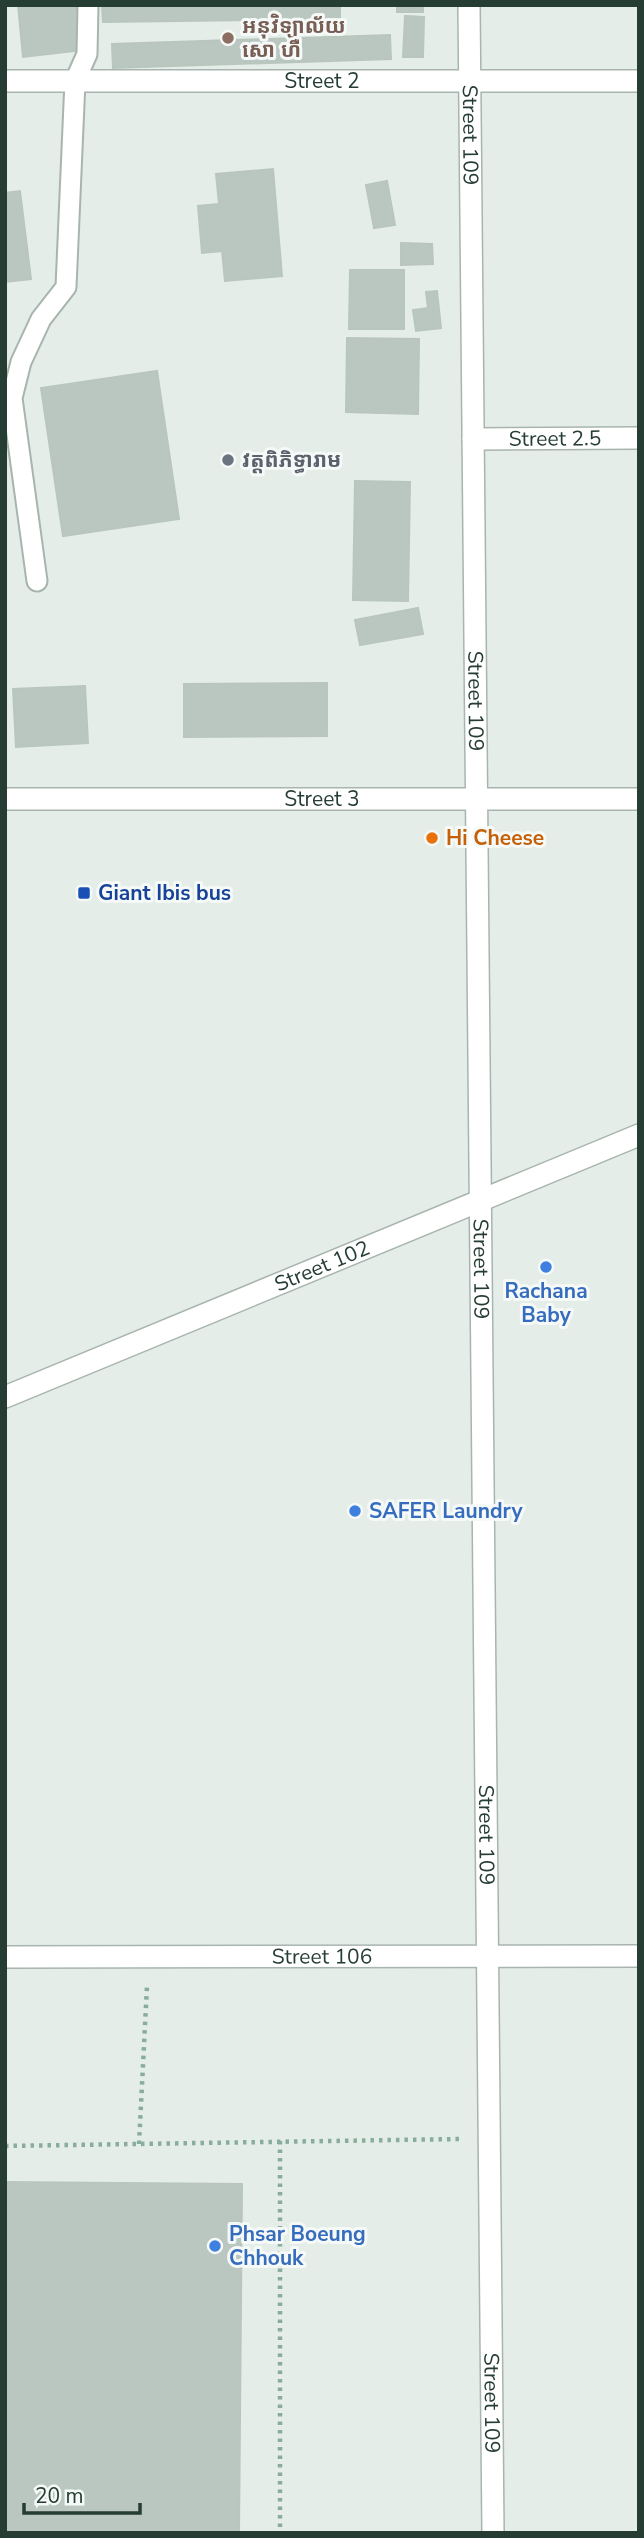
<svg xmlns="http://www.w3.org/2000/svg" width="644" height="2538" viewBox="0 0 644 2538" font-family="'Nunito Sans','Noto Sans Khmer',sans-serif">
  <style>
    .building { fill: #bac7c1; stroke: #b8c6be; stroke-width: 2 }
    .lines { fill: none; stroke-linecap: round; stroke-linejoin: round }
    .service-casing { stroke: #a8b5ae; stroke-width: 23 }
    .minor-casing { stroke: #a8b5ae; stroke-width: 24 }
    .tertiary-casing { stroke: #a8b5ae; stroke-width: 24 }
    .path { stroke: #89ad9d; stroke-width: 4.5; stroke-dasharray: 3.5 5; stroke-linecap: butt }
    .service { stroke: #fff; stroke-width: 19 }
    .minor { stroke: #fff; stroke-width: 21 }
    .tertiary { stroke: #fff; stroke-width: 21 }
    .education-dot { fill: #8d6e63; stroke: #f5f9f7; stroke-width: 2.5 }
    .worship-dot { fill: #6b7280; stroke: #f5f9f7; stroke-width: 2.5 }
    .food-dot { fill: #e8710a; stroke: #f5f9f7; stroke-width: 2.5 }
    .transit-dot { fill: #1a4fb4; stroke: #f5f9f7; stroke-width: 2.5 }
    .shop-dot { fill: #3f7fe0; stroke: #f5f9f7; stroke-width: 2.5 }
    .labels { text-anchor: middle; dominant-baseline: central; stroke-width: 6; stroke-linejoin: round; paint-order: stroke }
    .education-label { font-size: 21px; font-weight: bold; fill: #785e54; stroke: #f5f9f7; text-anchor: start }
    .street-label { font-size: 21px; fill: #263d34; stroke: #f5f9f7 }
    .worship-label { font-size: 21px; font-weight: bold; fill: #5b616d; stroke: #f5f9f7; text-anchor: start }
    .food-label { font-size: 21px; font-weight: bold; fill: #c56008; stroke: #f5f9f7; text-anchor: start }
    .transit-label { font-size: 21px; font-weight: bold; fill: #164399; stroke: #f5f9f7; text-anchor: start }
    .shop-label { font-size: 21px; font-weight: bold; fill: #366cbe; stroke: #f5f9f7; text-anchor: start }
  </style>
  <rect width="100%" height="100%" fill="#e5ede8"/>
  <g class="building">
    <polygon points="18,5 77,5 82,50 23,57"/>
    <polygon points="102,5 340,5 340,19 103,22"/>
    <rect x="397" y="5" width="26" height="7"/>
    <polygon points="405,16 424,17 423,57 403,57"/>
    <polygon points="390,35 391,59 113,68 112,44"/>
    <polygon points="273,169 282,276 225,281 222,251 202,253 198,206 219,204 216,174"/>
    <polygon points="387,181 395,225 374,228 366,185"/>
    <polygon points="20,191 31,279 5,282 5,193"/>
    <polygon points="401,243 432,244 433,264 401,265"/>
    <polygon points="350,270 404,270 404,329 349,329"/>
    <polygon points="437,291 441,328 416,331 413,310 428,308 426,292"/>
    <polygon points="347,338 419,339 418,414 346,412"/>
    <polygon points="157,371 179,519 63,536 41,388"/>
    <polygon points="355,481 410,482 408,601 353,600"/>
    <polygon points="418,608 423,634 360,645 355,620"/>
    <polygon points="327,683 327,736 184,737 184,684"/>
    <polygon points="85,686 88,743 16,747 13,689"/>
    <polygon points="5,2182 242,2184 239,2533 5,2533"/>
  </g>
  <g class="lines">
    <defs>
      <polyline id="service" points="37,581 12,398 21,362 41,319 66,287 75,81 87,54 88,5"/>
      <g id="minor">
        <path id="s1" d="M469,5L493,2533"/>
        <path id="s2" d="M5,81H639"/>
        <path id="s3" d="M473,439L639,438"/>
        <path id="s4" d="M5,1397L639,1135"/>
        <path id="s5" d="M5,1957L639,1956"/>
      </g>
      <g id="tertiary">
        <path id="s6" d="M5,799H639"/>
      </g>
    </defs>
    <use href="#service" class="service-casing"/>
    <use href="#minor" class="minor-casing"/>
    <use href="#tertiary" class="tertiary-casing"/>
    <g class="path">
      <polyline points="280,2141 280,2533"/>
      <polyline points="139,2144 147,1986"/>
      <polyline points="5,2146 459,2139"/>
    </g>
    <use href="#service" class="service"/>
    <use href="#minor" class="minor"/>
    <use href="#tertiary" class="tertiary"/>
  </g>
  <circle class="education-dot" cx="228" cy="38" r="7"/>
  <circle class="worship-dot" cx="228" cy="460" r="7"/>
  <circle class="food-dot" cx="432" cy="838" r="7"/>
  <rect class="transit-dot" x="77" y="886" width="14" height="14" rx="3.5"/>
  <g class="shop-dot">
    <circle cx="546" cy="1267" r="7"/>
    <circle cx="355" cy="1511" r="7"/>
    <circle cx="215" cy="2246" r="7"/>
  </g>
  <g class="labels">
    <g class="education-label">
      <text x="242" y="26">អនុវិទ្យាល័យ<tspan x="242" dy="24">សោ ហឺ</tspan></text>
    </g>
    <g class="street-label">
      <text stroke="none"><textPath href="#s2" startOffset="317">Street 2</textPath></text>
      <text stroke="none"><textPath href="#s1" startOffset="130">Street 109</textPath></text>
      <text stroke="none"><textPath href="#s3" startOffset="82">Street 2.5</textPath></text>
      <text stroke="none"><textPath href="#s1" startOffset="696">Street 109</textPath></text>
      <text stroke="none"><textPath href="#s6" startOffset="317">Street 3</textPath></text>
      <text stroke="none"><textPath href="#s4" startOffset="343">Street 102</textPath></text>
      <text stroke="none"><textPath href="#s1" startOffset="1264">Street 109</textPath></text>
      <text stroke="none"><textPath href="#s1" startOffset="1830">Street 109</textPath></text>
      <text stroke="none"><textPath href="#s5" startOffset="317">Street 106</textPath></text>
      <text stroke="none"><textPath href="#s1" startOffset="2398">Street 109</textPath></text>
    </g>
    <g class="worship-label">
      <text x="242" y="460">វត្តពិភិទ្ធារាម</text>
    </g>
    <g class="food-label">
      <text x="446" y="838">Hi Cheese</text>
    </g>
    <g class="transit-label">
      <text x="98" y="893">Giant Ibis bus</text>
    </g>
    <g class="shop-label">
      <text x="546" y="1291" text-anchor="middle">Rachana<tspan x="546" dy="24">Baby</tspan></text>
      <text x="369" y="1511">SAFER Laundry</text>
      <text x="229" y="2234">Phsar Boeung<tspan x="229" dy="24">Chhouk</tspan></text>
    </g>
  </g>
  <rect width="644" height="2538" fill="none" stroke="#263d34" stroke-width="14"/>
  <path d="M24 2503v10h116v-10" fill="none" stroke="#263d34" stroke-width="3.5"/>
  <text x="35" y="2503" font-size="21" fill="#263d34" stroke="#f5f9f7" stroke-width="5" paint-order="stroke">20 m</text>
</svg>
